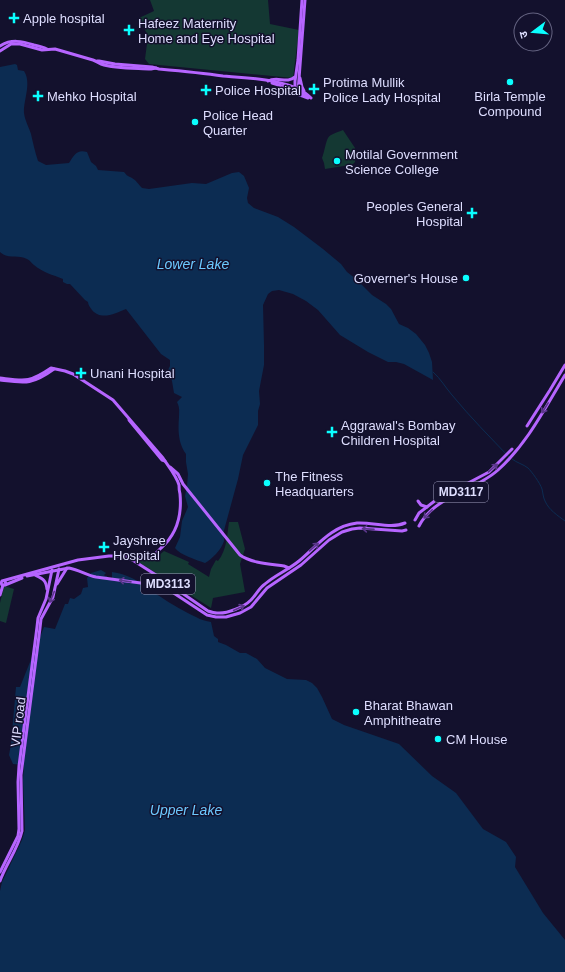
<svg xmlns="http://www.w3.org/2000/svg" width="565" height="972" viewBox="0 0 565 972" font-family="Arial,'Noto Sans Devanagari',sans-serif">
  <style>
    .green { fill: #143833 }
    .water { fill: #0c2c52 }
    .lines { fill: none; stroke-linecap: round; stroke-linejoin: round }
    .stream { stroke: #0c2c52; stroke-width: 1 }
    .major { stroke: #b665ff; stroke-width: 3 }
    .oneway { stroke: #5c378c }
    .poi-dot { fill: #0affff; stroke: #13112d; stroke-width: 1.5 }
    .labels { text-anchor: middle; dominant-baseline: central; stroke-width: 3; stroke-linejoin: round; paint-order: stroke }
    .shield { fill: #13112d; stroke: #a1a0c0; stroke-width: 1 }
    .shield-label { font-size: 12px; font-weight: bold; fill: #dedeff }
    .poi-label { font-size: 13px; fill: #dedeff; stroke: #13112d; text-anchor: start }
    .street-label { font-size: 13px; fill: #dedeff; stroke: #13112d }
    .water-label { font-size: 14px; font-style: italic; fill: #6cc9ff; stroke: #13112d }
  </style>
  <rect width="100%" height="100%" fill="#13112d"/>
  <g class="green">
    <polygon points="150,0 268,0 270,24 299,30 293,78 149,64 145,59 148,36 139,18 154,11"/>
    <path d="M343,130L355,148L356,153L355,162L353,164L350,165L325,169L324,163L322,158C324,153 326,141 328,138C330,134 339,132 343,130Z"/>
    <path d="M229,522H238L245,549L240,564L245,592L213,598L211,608L137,561L157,557L164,551L189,562L188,564L209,577L211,569L216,560L218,561C227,550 227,535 229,522Z"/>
    <polygon points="4,586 14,589 6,623 0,621 0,603"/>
  </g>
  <g class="water">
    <path d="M15,64L17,65L18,70L24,71C32,83 23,101 24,113C25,121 29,127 31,134C33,143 35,152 38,161L46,165L69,163C74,155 77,149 87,152L91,162L96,166L98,170L124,172C127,176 128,176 132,178C136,180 139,185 142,188L149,189L192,183L206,184L232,173L239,172L244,176L249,188L247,198L248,203L254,208L278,217L294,227L323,249L341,264L347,272L356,279L372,295L386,304L391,309L399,324L408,328L416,334L425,345L429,353L432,362L433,380L404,364L396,362H388L368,352L340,335L318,310L306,301L293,294L279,290L272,291L268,294L263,305L264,345V365L259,391L260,404L258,411V425L243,455L238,479L223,534C224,537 224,539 224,541C222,549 211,560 205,563C197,560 180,555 175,548L180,537L182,521L188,507L185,496L187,486L188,474L186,462V454C178,443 178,430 179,417C179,411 180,408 177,402L182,397L174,393L172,381L168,370L170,366V360L161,354L126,309C116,313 101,321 92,310C90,307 88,305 88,302L85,300L70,284H67L63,282V279C53,275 42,272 34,265C32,264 30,260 27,259C18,254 9,260 0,252V67Z"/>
    <path d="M101,570L106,573L104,575L105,576H107L108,579H112V572C134,575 143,586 161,597C171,604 185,612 196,617C201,620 206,621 211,622L214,636L218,639V642L226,645L240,653H246L257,659L265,668L287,679L306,680L312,683L317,688L322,697L332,719L344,725L399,744L432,776L456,793L483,829L506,842L516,857L515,867L543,913L565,940V972H0V891L2,882L22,840L25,830L23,780L24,765L13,764L9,755L11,744L16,687H20L44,627L55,629L65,604H68L70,598L74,599L81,594L83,588L88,587L87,578L91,573Z"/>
  </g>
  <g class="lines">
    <g class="stream">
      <path d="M433,372C441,379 445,387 452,395C470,417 490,437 509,457"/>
      <path d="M512,459C517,463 523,464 528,468C532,472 540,483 542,489C543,493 543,497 545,501C549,510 557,515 565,521"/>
    </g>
    <g class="major">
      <path d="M0,46C11,39 22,41 34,45C39,46 43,47 47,49"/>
      <path d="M0,51L11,44H20L42,50L55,49L93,60C96,61 98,63 101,64C116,69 136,68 151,69L156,68"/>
      <path d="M97,61H99L115,64L152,67L159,69C181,71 202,73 223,76C248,78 293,79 311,98"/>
      <polyline points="300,78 302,87 304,91"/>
      <path d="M268,81C277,76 287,84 295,77"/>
      <polyline points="272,83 295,90 309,97"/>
      <polyline points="295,90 295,81 298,60 302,0"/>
      <polyline points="289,91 308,98"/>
      <polyline points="298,92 305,0"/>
      <path d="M0,378C25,381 29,383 51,368L65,371L73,374L113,400L163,458C168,466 176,475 179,485C179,488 179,491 180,494C182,515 177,534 161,548C158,551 156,554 152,556C146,558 136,558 130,558"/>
      <path d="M0,380C25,383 32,385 54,369"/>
      <polyline points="129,420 162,460 165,461"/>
      <polyline points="527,426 550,390 565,365"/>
      <path d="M170,467L178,474L183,484L240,555C251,563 270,564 284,566L289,568"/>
      <polyline points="418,501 421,505 427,507"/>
      <polyline points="415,520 419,513 436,500 489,472 512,449"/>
      <path d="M419,526C435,495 474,492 498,470C527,444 545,408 565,375"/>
      <path d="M35,575C43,579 46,580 47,589"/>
      <path d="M27,576L69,568C79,570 87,575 96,577L163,586L207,615L216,617H226L240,613L251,607L267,588L301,565L329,540L342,532L352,529L360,528L402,531L406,530"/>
      <path d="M5,581L6,584L4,585H2L1,583L2,581L78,560L109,556H125L134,561L156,575L208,611C211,612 214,613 217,613C227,614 244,607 251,600C256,595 259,588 265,584C275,575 288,570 299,561C317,546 331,526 357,523C373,522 391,529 405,523"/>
      <polyline points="57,584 67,568"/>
      <polyline points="5,585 22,578"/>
      <polyline points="0,595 3,585"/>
      <polyline points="0,872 18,836 19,829 18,782 19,766 37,627 38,618 46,599 52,570"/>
      <path d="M0,881C6,864 18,849 22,831L21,775L40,628L41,619L53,597L59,569"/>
    </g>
  </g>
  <defs><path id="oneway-shaft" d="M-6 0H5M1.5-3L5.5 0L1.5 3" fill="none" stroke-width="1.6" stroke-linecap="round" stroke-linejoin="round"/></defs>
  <g class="oneway">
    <use href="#oneway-shaft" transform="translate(545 408) rotate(122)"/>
    <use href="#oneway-shaft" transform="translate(493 468) rotate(-41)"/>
    <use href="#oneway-shaft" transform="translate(428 514) rotate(135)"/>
    <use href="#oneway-shaft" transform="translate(368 529) rotate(-176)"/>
    <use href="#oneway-shaft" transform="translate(314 547) rotate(-41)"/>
    <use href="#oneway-shaft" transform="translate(125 581) rotate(-172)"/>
    <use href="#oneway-shaft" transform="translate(52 597) rotate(112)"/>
    <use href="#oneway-shaft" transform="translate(239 608) rotate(-25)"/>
  </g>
  <g class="poi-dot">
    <path d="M12 12h4v4h4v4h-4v4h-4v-4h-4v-4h4z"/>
    <path d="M127 24h4v4h4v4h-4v4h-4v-4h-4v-4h4z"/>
    <circle cx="510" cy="82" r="4"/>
    <path d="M312 83h4v4h4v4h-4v4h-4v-4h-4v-4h4z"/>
    <path d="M204 84h4v4h4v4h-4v4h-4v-4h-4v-4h4z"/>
    <path d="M36 90h4v4h4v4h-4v4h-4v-4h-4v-4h4z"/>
    <circle cx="195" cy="122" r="4"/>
    <circle cx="337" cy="161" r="4"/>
    <path d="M470 207h4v4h4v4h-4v4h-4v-4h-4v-4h4z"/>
    <circle cx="466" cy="278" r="4"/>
    <path d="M79 367h4v4h4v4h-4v4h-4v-4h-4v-4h4z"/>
    <path d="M330 426h4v4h4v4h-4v4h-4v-4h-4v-4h4z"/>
    <circle cx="267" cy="483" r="4"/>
    <path d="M102 541h4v4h4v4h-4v4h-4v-4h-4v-4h4z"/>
    <circle cx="356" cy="712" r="4"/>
    <circle cx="438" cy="739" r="4"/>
  </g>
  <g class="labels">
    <g class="shield">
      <rect x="434" y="482" width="54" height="20" rx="3"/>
      <rect x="141" y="574" width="54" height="20" rx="3"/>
    </g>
    <g class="shield-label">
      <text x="461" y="492">MD3117</text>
      <text x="168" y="584">MD3113</text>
    </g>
    <g class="poi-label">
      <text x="23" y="18">Apple hospital</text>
      <text x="138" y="23">Hafeez Maternity<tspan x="138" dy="15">Home and Eye Hospital</tspan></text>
      <text x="323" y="82">Protima Mullik<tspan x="323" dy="15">Police Lady Hospital</tspan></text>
      <text x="215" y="90">Police Hospital</text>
      <text x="47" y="96">Mehko Hospital</text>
      <text x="510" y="96" text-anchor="middle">Birla Temple<tspan x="510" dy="15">Compound</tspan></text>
      <text x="203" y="115">Police Head<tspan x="203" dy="15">Quarter</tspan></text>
      <text x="345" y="154">Motilal Government<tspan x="345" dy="15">Science College</tspan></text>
      <text x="463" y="206" text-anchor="end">Peoples General<tspan x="463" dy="15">Hospital</tspan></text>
      <text x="458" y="278" text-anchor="end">Governer's House</text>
      <text x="90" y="373">Unani Hospital</text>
      <text x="341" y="425">Aggrawal's Bombay<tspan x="341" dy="15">Children Hospital</tspan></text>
      <text x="275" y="476">The Fitness<tspan x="275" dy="15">Headquarters</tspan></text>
      <text x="113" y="540">Jayshree<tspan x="113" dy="15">Hospital</tspan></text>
      <text x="364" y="705">Bharat Bhawan<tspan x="364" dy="15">Amphitheatre</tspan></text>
      <text x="446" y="739">CM House</text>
    </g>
    <g class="street-label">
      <text transform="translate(18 722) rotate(-83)">VIP road</text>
    </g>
    <g class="water-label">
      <text x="193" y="264">Lower Lake</text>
      <text x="186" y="810">Upper Lake</text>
    </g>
  </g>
  <g transform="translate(533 32) rotate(254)"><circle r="19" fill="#13112d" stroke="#646381"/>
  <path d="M0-3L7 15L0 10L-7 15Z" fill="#0affff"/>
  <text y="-6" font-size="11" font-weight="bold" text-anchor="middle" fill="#dedeff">उ</text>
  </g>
</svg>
